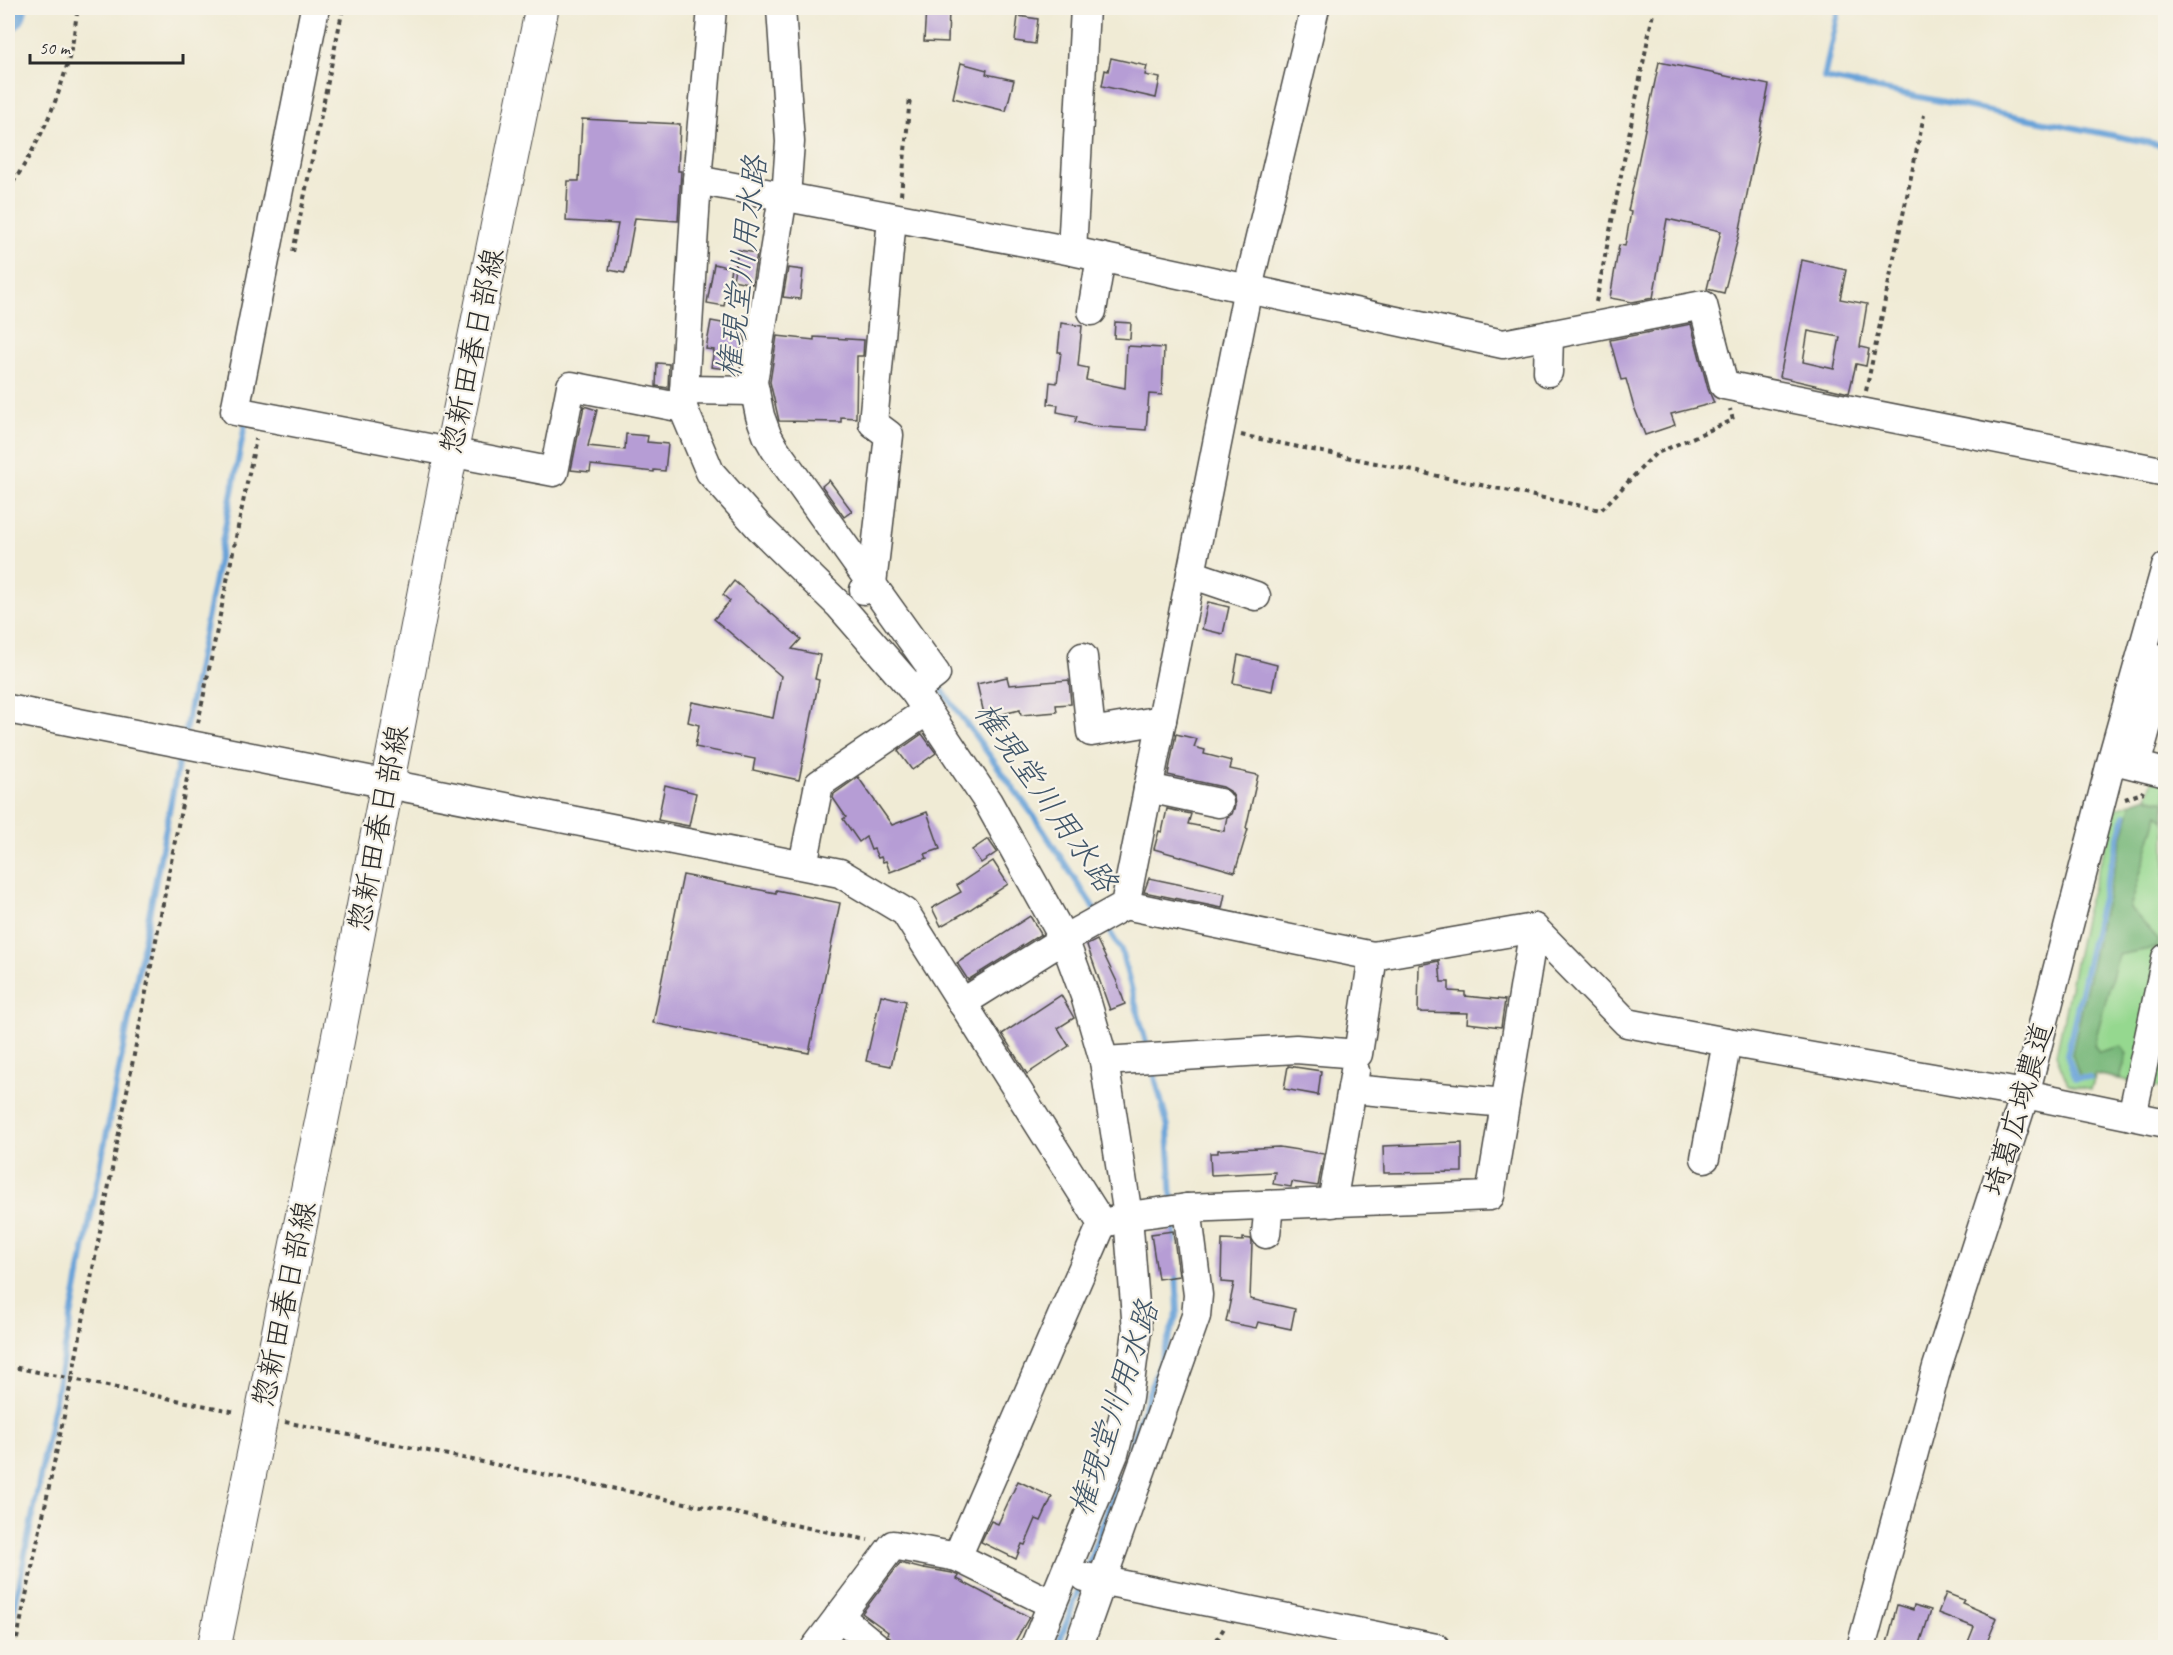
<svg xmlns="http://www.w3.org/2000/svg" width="2173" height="1655" viewBox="0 0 2173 1655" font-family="Caveat,'Klee One',sans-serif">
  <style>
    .green { fill: #95d88f; stroke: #60825d; stroke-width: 1.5 }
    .forest { fill: #78b87a; stroke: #527252; stroke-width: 1.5 }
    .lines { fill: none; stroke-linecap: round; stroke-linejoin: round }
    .stream { stroke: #68a2d8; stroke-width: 6 }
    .river { stroke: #68a2d8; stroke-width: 36 }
    .building { fill: #b69dd5; fill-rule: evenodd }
    .minor-casing { stroke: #494844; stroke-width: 31 }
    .major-casing { stroke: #494844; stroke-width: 35 }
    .path { stroke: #494844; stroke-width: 4; stroke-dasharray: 4.5 4.5; stroke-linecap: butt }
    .minor { stroke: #fff; stroke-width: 28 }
    .major { stroke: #fff; stroke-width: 33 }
    .labels { text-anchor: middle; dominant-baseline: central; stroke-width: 4.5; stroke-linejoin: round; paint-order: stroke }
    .street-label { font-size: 30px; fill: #2b2b2b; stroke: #f7f3e8 }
    .water-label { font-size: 32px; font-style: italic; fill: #405568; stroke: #f7f3e8 }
  </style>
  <rect width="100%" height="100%" fill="#f7f3e8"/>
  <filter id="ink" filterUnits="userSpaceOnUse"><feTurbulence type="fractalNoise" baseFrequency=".0167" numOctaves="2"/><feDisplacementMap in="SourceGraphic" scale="12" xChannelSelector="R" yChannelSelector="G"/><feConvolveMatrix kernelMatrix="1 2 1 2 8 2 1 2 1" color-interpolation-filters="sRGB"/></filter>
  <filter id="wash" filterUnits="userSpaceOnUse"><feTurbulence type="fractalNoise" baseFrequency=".008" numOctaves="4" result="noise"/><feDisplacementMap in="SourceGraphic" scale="24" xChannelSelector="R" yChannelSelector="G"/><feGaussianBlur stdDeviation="1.35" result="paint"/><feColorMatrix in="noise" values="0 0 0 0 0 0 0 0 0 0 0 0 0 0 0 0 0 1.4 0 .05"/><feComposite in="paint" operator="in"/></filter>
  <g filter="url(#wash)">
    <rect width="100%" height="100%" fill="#f0ebd5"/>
    <polygon class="green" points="2165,742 2165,1089 2096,1074 2091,1089 2068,1084 2056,1055 2086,910 2117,808 2147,797"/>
    <polygon class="forest" points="2147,797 2165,802 2165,821 2158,814 2130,908 2159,940 2155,948 2118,955 2094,1045 2099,1052 2121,1046 2127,1054 2120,1079 2096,1074 2094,1078 2080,1076 2072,1054 2103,913 2132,802"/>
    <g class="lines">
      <g class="stream">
        <polyline points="1839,8 1824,78 2166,146"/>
        <polyline points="937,683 1035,818 1097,913"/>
        <polyline points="184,737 246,420"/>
        <polyline points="1105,924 1121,950 1148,1050"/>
        <polyline points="1152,1066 1168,1127 1172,1203"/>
        <polyline points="2090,1078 2076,1078 2067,1055 2100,906 2125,815"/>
        <polyline points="1173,1216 1174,1242"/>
        <polyline points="1129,1450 1178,1311 1176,1270"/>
        <polyline points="1087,1568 1120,1476"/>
        <polyline points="8,1642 181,750"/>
        <polyline points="1057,1648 1081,1583"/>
      </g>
      <polyline class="river" points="8,14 10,8"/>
    </g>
    <g id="blocks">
      <g class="building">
        <polygon points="926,8 949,8 948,42 924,41"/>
        <polygon points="1018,16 1038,19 1035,44 1015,41"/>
        <polygon points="1111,58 1147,66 1145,75 1160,78 1156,98 1102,86 1105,70 1108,71"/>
        <polygon points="1659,62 1769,85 1739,234 1724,293 1707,289 1721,231 1667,219 1653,298 1632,302 1610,298 1619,245 1625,246 1631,212 1628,211"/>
        <polygon points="961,63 987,70 986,74 1014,80 1006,111 953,98"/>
        <polygon points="582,119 680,124 678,171 681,171 678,221 635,218 625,273 609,270 618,224 566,221 568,181 579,181"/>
        <polygon points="738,250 757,253 752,284 733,280"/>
        <path d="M1802,260L1846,270L1840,299L1867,304L1860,347L1869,349L1866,366L1856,364L1849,393L1780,377ZM1808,331L1840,337L1834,369L1803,362Z"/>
        <polygon points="714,264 731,268 724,306 707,303"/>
        <polygon points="788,268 803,270 800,299 783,297"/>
        <polygon points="711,321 744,327 741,355 730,353 727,369 711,367 714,350 706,349"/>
        <polygon points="1115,322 1131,323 1130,339 1114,338"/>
        <polygon points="1061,323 1082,326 1078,366 1088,368 1086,380 1125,388 1127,346 1164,348 1162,395 1149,394 1146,430 1092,426 1075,422 1077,416 1057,412 1058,405 1048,404 1050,382 1057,383 1061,352 1058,352"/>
        <polygon points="1691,324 1708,389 1714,403 1671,414 1675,425 1645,435 1633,404 1626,379 1621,380 1610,340"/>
        <polygon points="777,336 814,340 814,337 864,340 863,356 857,356 856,418 841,417 841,422 779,421 770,382"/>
        <polygon points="657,363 669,364 668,388 656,386"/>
        <polygon points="584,406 597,410 588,446 625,450 626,434 648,436 647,442 668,444 665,471 654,470 654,472 591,465 590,472 571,470"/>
        <polygon points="829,480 852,511 844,517 822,486"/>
        <polygon points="734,581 801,639 792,649 820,655 815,679 819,680 799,780 753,770 755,759 695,747 699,725 688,722 692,702 773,718 781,676 714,619 730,601 723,595"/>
        <polygon points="1208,602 1229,607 1223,634 1202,629"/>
        <polygon points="1238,655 1277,665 1272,691 1233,683"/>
        <polygon points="1007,677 1009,685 1069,680 1071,704 1056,705 1057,712 1021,715 1020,710 985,718 977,684"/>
        <polygon points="922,734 936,753 912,770 898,751"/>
        <polygon points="1176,734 1197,739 1194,747 1205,750 1204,754 1232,761 1230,769 1258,775 1246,828 1248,829 1235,872 1154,849 1159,831 1162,832 1167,809 1191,814 1188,824 1224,831 1227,817 1232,814 1235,806 1234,797 1230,791 1223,787 1168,775"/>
        <polygon points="858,777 892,825 927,812 940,849 925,854 927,858 890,872 886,861 883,862 881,857 878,858 874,849 871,850 866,837 859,842 843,819 846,817 833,798 834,794"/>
        <polygon points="665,785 696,793 689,826 658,820"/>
        <polygon points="988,839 997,852 981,863 972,850"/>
        <polygon points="993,861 1008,884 969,910 941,926 932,908 961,892 957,885"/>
        <polygon points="683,875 776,893 776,890 840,903 809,1053 653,1023"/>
        <polygon points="1149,878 1225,894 1222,908 1144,892"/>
        <polygon points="1030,916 1041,934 968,980 957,963"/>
        <polygon points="1097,940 1117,982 1125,1004 1110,1010 1087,945"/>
        <polygon points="1439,961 1441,982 1449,982 1449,991 1465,992 1465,996 1505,1000 1501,1027 1467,1023 1468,1013 1418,1012 1419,965"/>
        <polygon points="881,995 906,1001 891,1066 866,1061"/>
        <polygon points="1061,995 1074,1018 1058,1028 1069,1046 1027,1074 1002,1034"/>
        <polygon points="1288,1066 1321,1071 1318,1095 1284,1089"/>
        <polygon points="1462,1143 1462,1172 1384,1173 1383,1146"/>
        <polygon points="1279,1147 1324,1154 1318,1186 1292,1182 1291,1187 1273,1184 1275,1172 1211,1175 1210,1153 1218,1153 1218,1150"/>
        <polygon points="1173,1231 1179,1276 1158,1279 1151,1234"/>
        <polygon points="1243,1238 1251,1239 1252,1242 1250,1299 1295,1309 1291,1329 1258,1322 1256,1328 1226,1322 1234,1283 1221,1282 1222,1240 1243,1241"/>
        <polygon points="1018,1481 1052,1497 1041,1521 1036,1519 1025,1545 1022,1544 1016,1559 981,1542 991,1521 998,1524"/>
        <polygon points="900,1563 923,1569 924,1568 952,1573 959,1576 957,1579 1029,1617 1012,1647 894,1647 893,1642 887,1634 888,1632 862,1613"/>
        <polygon points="1946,1593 1964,1600 1962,1603 1997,1618 1985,1647 1966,1647 1974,1627 1938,1613"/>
        <polygon points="1897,1605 1913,1610 1914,1605 1931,1610 1919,1647 1886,1647"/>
      </g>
    </g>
  </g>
  <g filter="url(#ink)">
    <use href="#blocks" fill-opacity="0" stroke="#494844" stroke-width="1.5"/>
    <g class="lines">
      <defs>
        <g id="minor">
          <polyline points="315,8 235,411 554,472 571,386 683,408"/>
          <polyline points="712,8 697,180 683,408 710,472 760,528 840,606 914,691 988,802 1064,939 1085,996 1104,1061 1128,1216 1137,1330 1128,1398 1114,1454 1034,1648"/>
          <polyline points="781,8 790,142 786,197"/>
          <polyline points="697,180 1072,251 1503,344 1703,305 1724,385 2166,472"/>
          <polyline points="783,196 753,382 760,416 767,435 775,449 936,674 914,691"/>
          <polyline points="1072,251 1085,8"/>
          <polyline points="1092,311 1101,257"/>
          <polyline points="1548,372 1549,335"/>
          <polyline points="684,390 755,391"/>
          <polyline points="1191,574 1256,596"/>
          <polyline points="864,590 872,584 889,435 873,423 892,218"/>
          <polyline points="1083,657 1091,732 1162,720"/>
          <polyline points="8,709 840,873 905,912 1102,1224 957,1557"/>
          <polyline points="2118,761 2166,773"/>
          <polyline points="2136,765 2166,657"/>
          <polyline points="1148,788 1219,803"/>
          <polyline points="803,865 819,784 927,711"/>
          <polyline points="1125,905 1373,956"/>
          <polyline points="962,1003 1064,939 1125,905 1248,288 1315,8"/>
          <polyline points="1104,1061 1296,1049 1358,1054 1373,956 1534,928 1627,1023 1727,1042 2025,1094 2166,1123"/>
          <polyline points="1352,1089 1505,1103"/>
          <polyline points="2132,1116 2166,958"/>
          <polyline points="1705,1158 1727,1042"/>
          <polyline points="1332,1203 1355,1071"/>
          <polyline points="1109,1222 1128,1216 1187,1208 1490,1196 1534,928"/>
          <polyline points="1266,1234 1269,1205"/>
          <polyline points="1085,1577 1436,1648"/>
          <polyline points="839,1616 878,1648"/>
          <polyline points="815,1648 893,1545 957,1557 1052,1604"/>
          <polyline points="1078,1648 1196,1316 1198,1295 1187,1208"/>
          <polyline points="1861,1648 1937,1367 2025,1094 2112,759 2166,567"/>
        </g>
        <polyline id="major" points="214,1648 329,1085 451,453 542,8"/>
      </defs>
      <use href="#minor" class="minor-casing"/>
      <use href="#major" class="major-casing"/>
      <g class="path">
        <path d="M8,190C37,148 58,103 70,54C74,39 75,23 78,8"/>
        <polyline points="901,195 910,97"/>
        <polyline points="293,252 343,8"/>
        <polyline points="1596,302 1654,8"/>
        <polyline points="1866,391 1924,115"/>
        <polyline points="1241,435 1601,510 1655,454 1733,420 1730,409"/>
        <polyline points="198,723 256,439"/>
        <polyline points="2125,799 2142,793 2143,791"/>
        <polyline points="8,1366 236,1412"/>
        <polyline points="285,1422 868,1540"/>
        <polyline points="15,1648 72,1378 189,768"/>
        <polyline points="1212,1648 1224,1628"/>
      </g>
      <use href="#minor" class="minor"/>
      <use href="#major" class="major"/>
    </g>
  </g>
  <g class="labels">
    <g class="street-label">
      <text transform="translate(472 351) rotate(-78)">惣新田春日部線</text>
      <text transform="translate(378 828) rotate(-79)">惣新田春日部線</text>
      <text transform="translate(2018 1109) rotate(-74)">埼葛広域農道</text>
      <text transform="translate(284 1304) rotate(-78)">惣新田春日部線</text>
    </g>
    <g class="water-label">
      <text transform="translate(742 267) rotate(-83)">権現堂川用水路</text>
      <text transform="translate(1046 797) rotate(55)">権現堂川用水路</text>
      <text transform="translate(1114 1408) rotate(-72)">権現堂川用水路</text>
    </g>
  </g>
  <rect width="2173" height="1655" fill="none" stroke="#f7f3e8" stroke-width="30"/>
  <path d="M30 54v9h153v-9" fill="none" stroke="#2b2b2b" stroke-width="3"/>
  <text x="39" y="54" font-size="18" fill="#2b2b2b" stroke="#f7f3e8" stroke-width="4.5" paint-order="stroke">50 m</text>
</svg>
